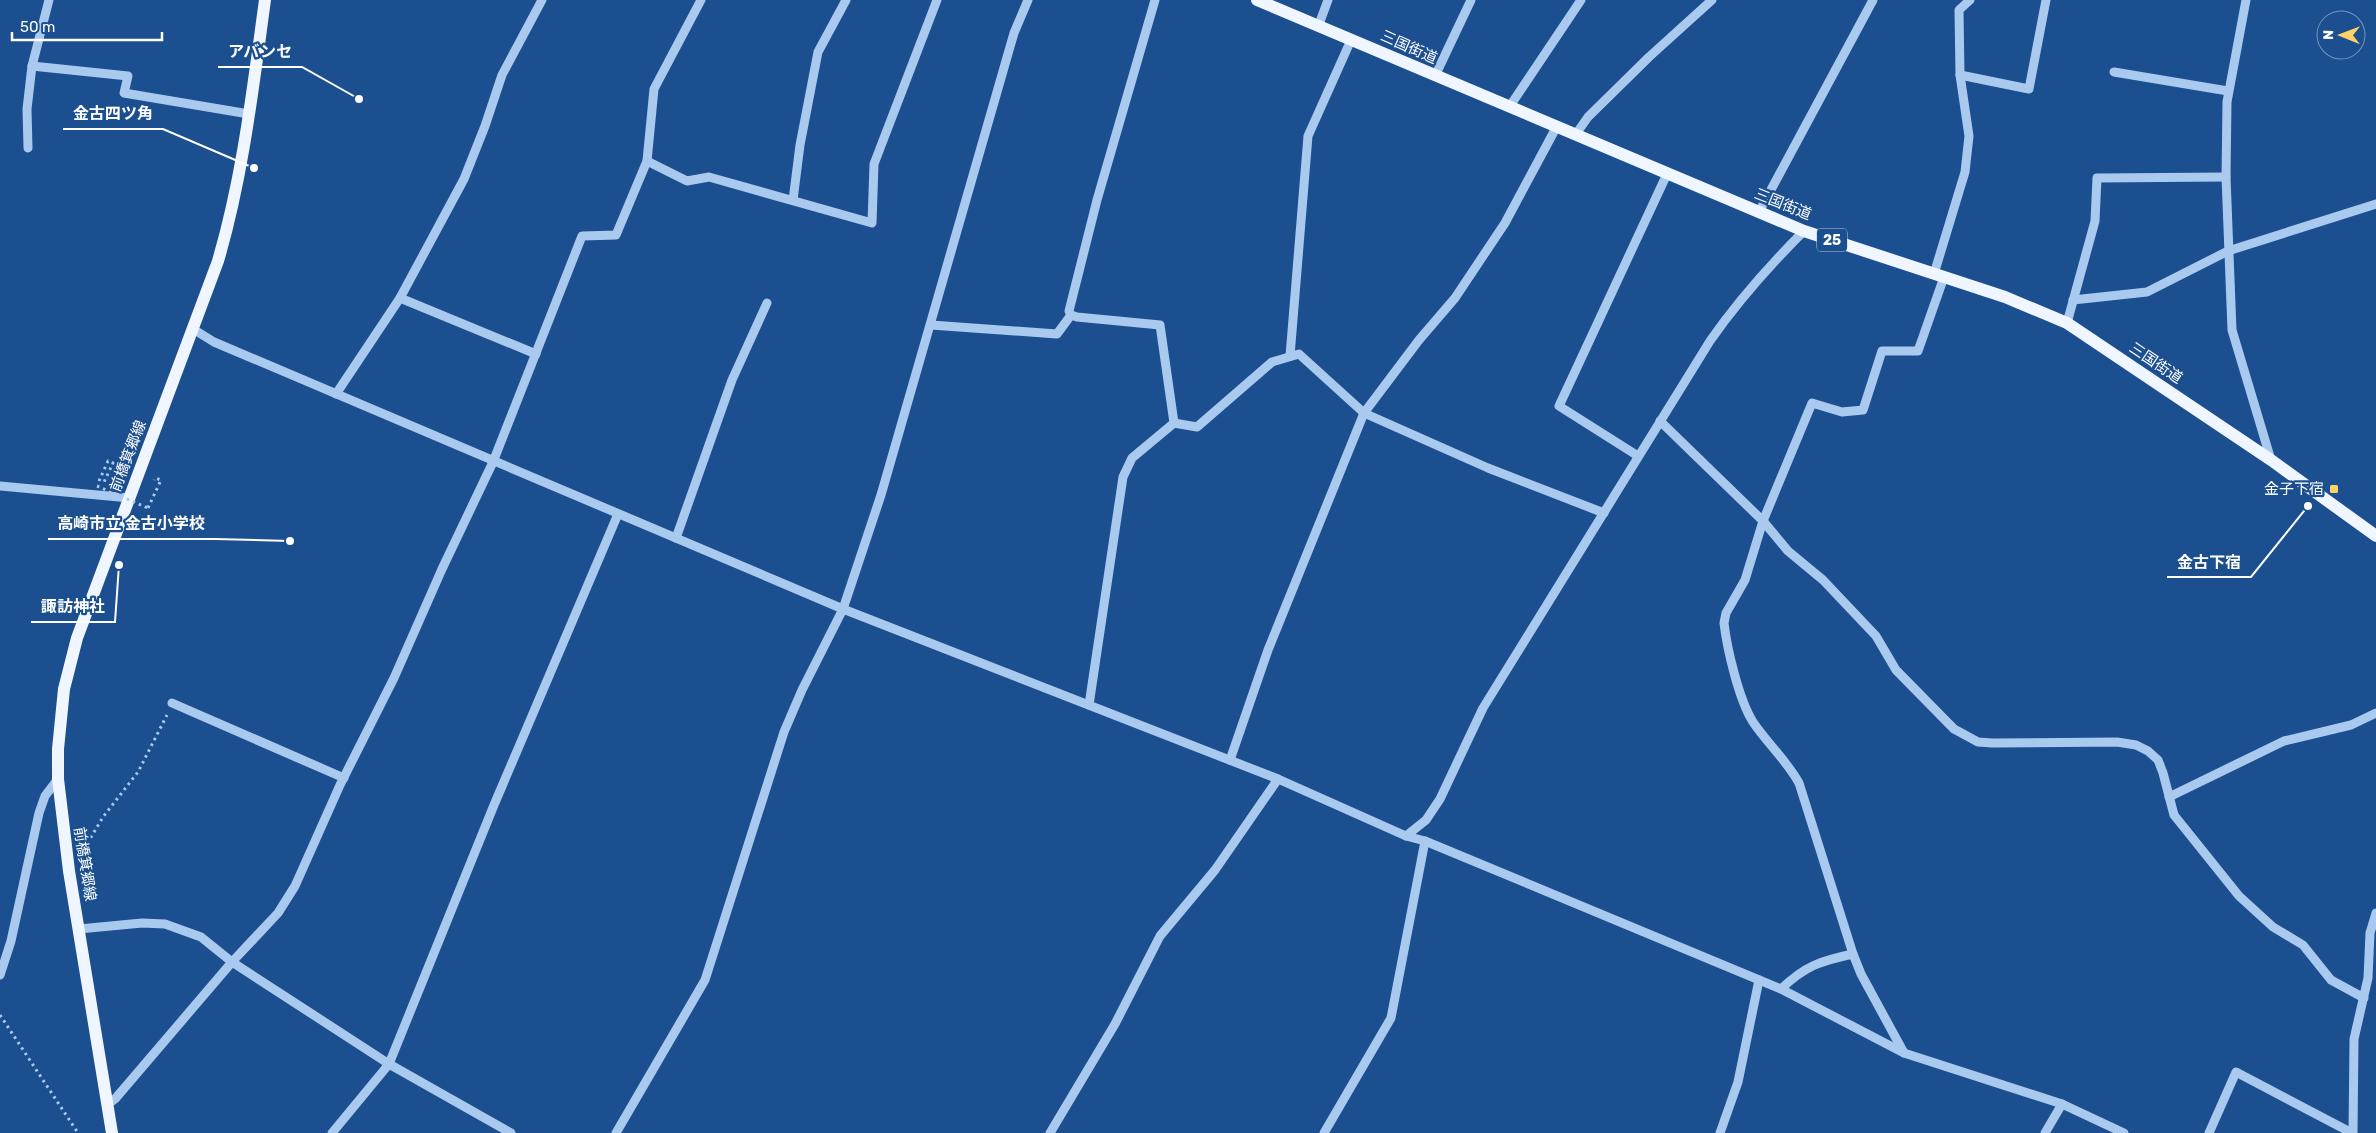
<svg xmlns="http://www.w3.org/2000/svg" width="2376" height="1133" viewBox="0 0 2376 1133" font-family="Rubik,'Noto Sans JP',sans-serif">
  <style>
    .lines { fill: none; stroke-linecap: round; stroke-linejoin: round }
    .path { stroke: #a9c9ee; stroke-width: 3; stroke-dasharray: 2.5 4; stroke-linecap: butt }
    .minor { stroke: #a9c9ee; stroke-width: 9 }
    .major { stroke: #f0f6ff; stroke-width: 12 }
    .path-bridge { stroke: #a9c9ee; stroke-width: 3; stroke-dasharray: 2.5 4; stroke-linecap: butt }
    .poi-dot { fill: #ffd166; stroke: #1b4f8f; stroke-width: 2 }
    .labels { text-anchor: middle; dominant-baseline: central; stroke-width: 4.5; stroke-linejoin: round; paint-order: stroke }
    .shield { fill: #1b4f8f; stroke: #bbcadd; stroke-width: 1 }
    .shield-label { font-size: 14px; font-weight: bold; fill: #fff }
    .street-label { font-size: 15px; fill: #fff; stroke: #1b4f8f }
    .poi-label { font-size: 15px; fill: #fff; stroke: #1b4f8f; text-anchor: end }
    .leader { fill: none; stroke: #fff; stroke-width: 2 }
    .callout-dot { fill: #fff; stroke: #1b4f8f; stroke-width: 2 }
    .callout-label { font-size: 16px; text-anchor: middle; font-weight: bold; fill: #fff; stroke: #1b4f8f; stroke-width: 4.5; stroke-linejoin: round; paint-order: stroke }
  </style>
  <rect width="100%" height="100%" fill="#1b4f8f"/>
  <g class="lines">
    <g class="path">
      <polyline points="99,481 108,461 113,463 104,482"/>
      <polyline points="148,508 161,480 155,478 154,480"/>
      <polyline points="84,849 103,817 138,772 167,715"/>
      <polyline points="0,1015 78,1133"/>
    </g>
    <g class="minor">
      <polyline points="1155,0 1097,200 1069,311 1071,315 1077,317 1160,325 1174,423"/>
      <polyline points="2246,0 2227,102 2226,177 2232,330 2271,460"/>
      <polyline points="1318,27 1328,0"/>
      <polyline points="32,66 128,76 124,93 249,114"/>
      <polyline points="2114,72 2228,91"/>
      <polyline points="1960,75 2029,89 2046,0"/>
      <polyline points="1435,76 1471,0"/>
      <polyline points="1510,106 1581,0"/>
      <polyline points="1576,134 1588,117 1649,57 1712,0"/>
      <polyline points="28,148 27,109 32,66 49,0"/>
      <polyline points="647,161 687,181 709,177 872,223 874,164 937,0"/>
      <polyline points="793,200 800,145 818,52 846,0"/>
      <polyline points="1759,212 1873,0"/>
      <polyline points="1934,274 1965,172 1969,136 1960,75 1959,10 1970,0"/>
      <polyline points="400,298 536,354"/>
      <polyline points="2073,300 2147,292 2228,251 2376,204"/>
      <polyline points="2067,323 2095,221 2097,178 2226,177"/>
      <polyline points="931,325 1057,334 1071,315"/>
      <polyline points="193,329 214,342 843,609 1278,779 1406,836 1425,841 1781,989 1904,1053 2062,1104 2124,1133"/>
      <polyline points="1290,356 1308,136 1351,40"/>
      <polyline points="336,394 400,298 464,179 485,126 502,75 542,0"/>
      <polyline points="1660,421 1763,521 1788,551 1823,580 1876,636 1896,670 1954,729 1978,742 1992,743 2117,742 2136,745 2148,751 2158,760 2163,773 2174,815 2239,896 2273,927 2303,945 2331,980 2364,998"/>
      <polyline points="1638,456 1559,406 1667,174"/>
      <polyline points="0,486 130,498"/>
      <polyline points="676,538 732,380 767,303"/>
      <polyline points="172,703 344,778"/>
      <polyline points="1089,705 1123,477 1132,458 1174,423 1197,427 1272,362 1299,354 1364,413 1488,468 1604,513"/>
      <polyline points="1230,760 1268,650 1364,413 1419,340 1455,298 1505,223 1557,126"/>
      <polyline points="2169,797 2284,741 2351,725 2376,713"/>
      <path d="M1406,836L1426,820L1440,799L1483,708L1710,341C1738,301 1769,266 1804,231"/>
      <polyline points="79,929 142,923 165,924 201,937 232,962 389,1064 511,1133"/>
      <polyline points="0,975 11,941 39,813 45,796 58,779"/>
      <path d="M1781,989C1805,966 1820,961 1853,954"/>
      <path d="M1904,1053L1861,974L1853,954L1799,783C1787,761 1767,743 1753,722C1739,700 1727,649 1724,623L1726,613L1745,580L1763,521L1812,403L1842,412L1863,410L1882,351H1918L1944,277"/>
      <polyline points="107,1105 115,1099 232,962 278,913 295,886 340,785 394,678 442,569 493,462 582,236 616,235 647,161 654,89 701,0"/>
      <polyline points="332,1133 389,1064 494,805 618,514"/>
      <polyline points="616,1133 705,980 784,732 802,690 843,609 881,495 1014,33 1028,0"/>
      <polyline points="1050,1133 1115,1024 1160,936 1215,870 1278,779"/>
      <polyline points="1324,1133 1391,1018 1425,841"/>
      <polyline points="1720,1133 1738,1082 1759,980"/>
      <polyline points="2045,1133 2062,1104"/>
      <polyline points="2209,1133 2236,1072 2352,1133"/>
      <polyline points="2353,1133 2354,1039 2368,978 2370,933 2376,913"/>
    </g>
    <g class="major">
      <polyline points="1257,0 1804,231 2005,297 2067,323 2271,460 2376,536"/>
      <path d="M112,1133L69,871L58,779V749L64,689L77,638L218,261C243,176 253,87 265,0"/>
    </g>
    <polyline class="path-bridge" points="97,486 148,508"/>
  </g>
  <rect class="poi-dot" x="2329" y="484" width="10" height="10" rx="2.5"/>
  <g class="labels">
    <rect class="shield" x="1817" y="228.5" width="30" height="23" rx="4"/>
    <g class="shield-label">
      <text x="1832" y="240">25</text>
    </g>
    <g class="street-label">
      <text transform="translate(1409 47) rotate(24)">三国街道</text>
      <text transform="translate(1783 204) rotate(22)">三国街道</text>
      <text transform="translate(2156 363) rotate(34)">三国街道</text>
      <text transform="translate(128 456) rotate(-69)">前橋箕郷線</text>
      <text transform="translate(85 864) rotate(81)">前橋箕郷線</text>
    </g>
    <g class="poi-label">
      <text x="2324" y="489">金子下宿</text>
    </g>
  </g>
  <path class="leader" d="M359 99L302 67H218M254 168L163 129H63M290 541L215 539H48M2308 506L2251 577H2167M119 565L115 622H31"/>
  <g class="callout-dot">
    <circle cx="359" cy="99" r="5"/>
    <circle cx="254" cy="168" r="5"/>
    <circle cx="290" cy="541" r="5"/>
    <circle cx="2308" cy="506" r="5"/>
    <circle cx="119" cy="565" r="5"/>
  </g>
  <g class="callout-label">
    <text x="260" y="57">アバンセ</text>
    <text x="113" y="119">金古四ツ角</text>
    <text x="131" y="529">高崎市立 金古小学校</text>
    <text x="2209" y="568">金古下宿</text>
    <text x="73" y="612">諏訪神社</text>
  </g>
  <g transform="translate(2341 35) rotate(271)"><circle r="24" fill="#1b4f8f" stroke="#7695bc"/>
  <path d="M0-4L9 19L0 12L-9 19Z" fill="#ffd166"/>
  <text y="-8" font-size="14" font-weight="bold" text-anchor="middle" fill="#ffffff">N</text>
  </g>
  <path d="M12 32v8h150v-8" fill="none" stroke="#ffffff" stroke-width="2.5"/>
  <text x="20" y="32" font-size="15" fill="#ffffff" stroke="#1b4f8f" stroke-width="4" paint-order="stroke">50 m</text>
</svg>
